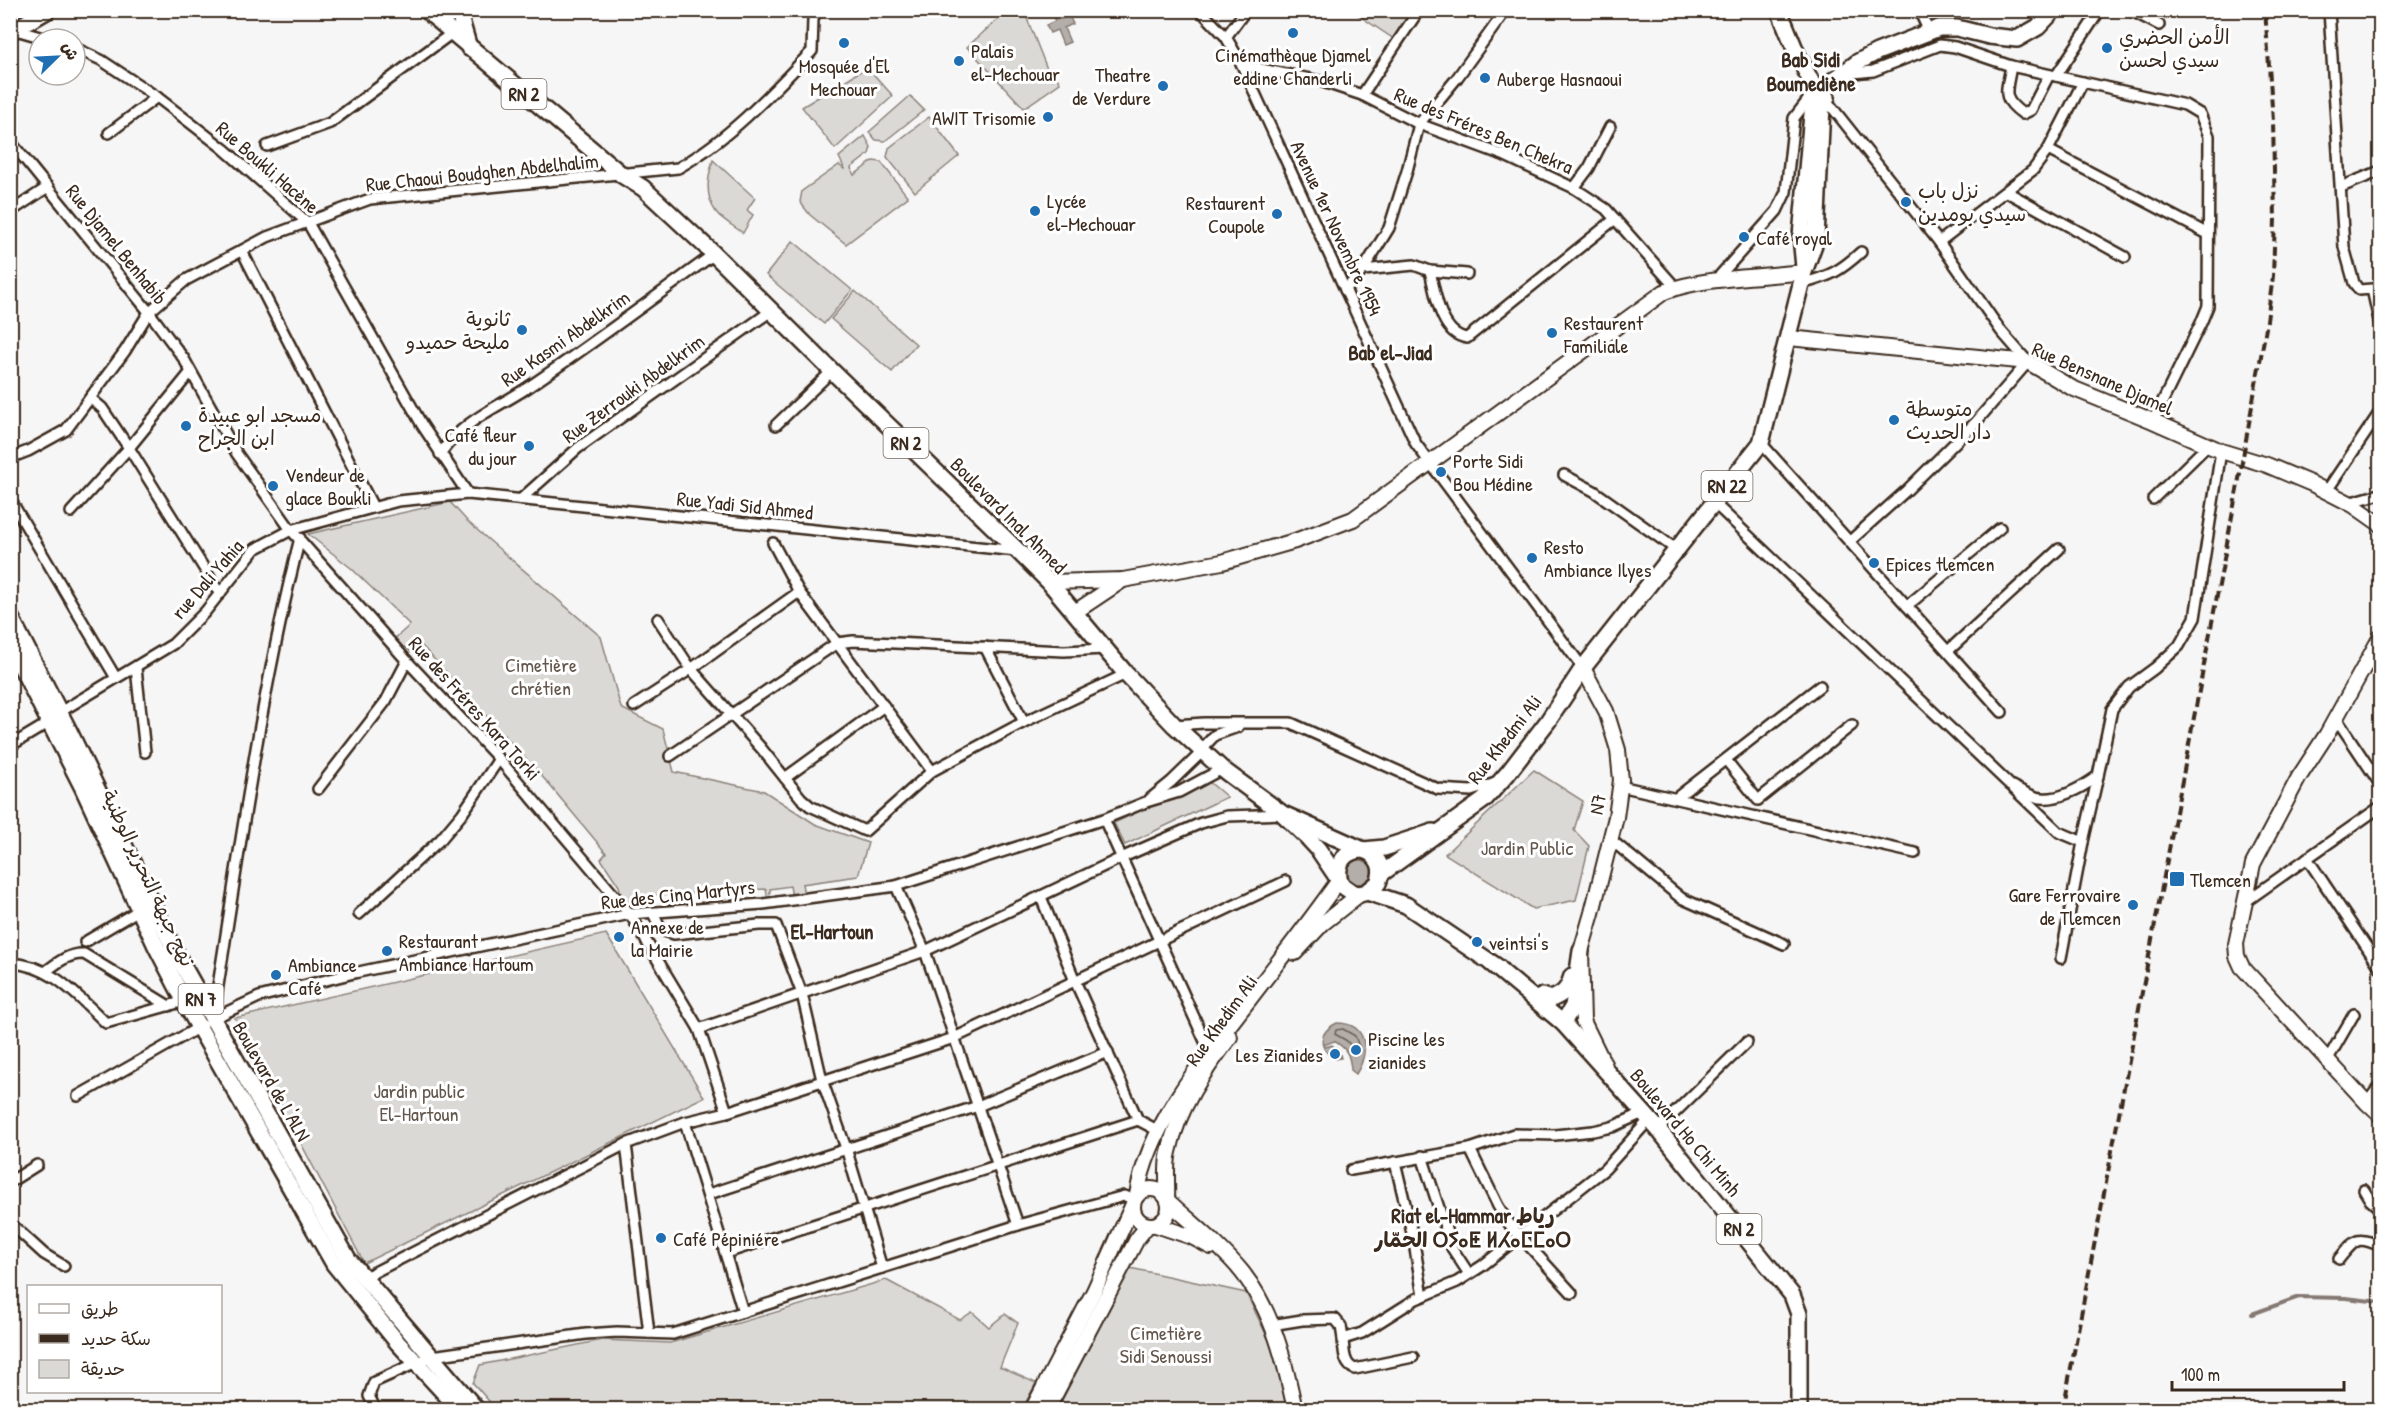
<svg xmlns="http://www.w3.org/2000/svg" width="2391" height="1420" viewBox="0 0 2391 1420" font-family="'Patrick Hand','Playpen Sans Arabic','Noto Sans Tifinagh',sans-serif">
  <style>
    .green { fill: #dbd9d6; stroke: #8b827a; stroke-width: 1.5 }
    .water { fill: #b4aeaa; stroke: #847972; stroke-width: 1.5 }
    .lines { fill: none; stroke-linecap: round; stroke-linejoin: round }
    .shore { stroke: #6b5f56; stroke-width: 1.5 }
    .stream { stroke: #847972; stroke-width: 4 }
    .street-casing { stroke: #3b2a1e; stroke-width: 14 }
    .secondary-casing { stroke: #3b2a1e; stroke-width: 18 }
    .primary-casing { stroke: #3b2a1e; stroke-width: 20 }
    .street { stroke: #fff; stroke-width: 9 }
    .secondary { stroke: #fff; stroke-width: 14 }
    .primary { stroke: #fff; stroke-width: 15 }
    .rail { stroke: #3b2a1e; stroke-width: 4; stroke-dasharray: 9 4.5; stroke-linecap: butt }
    .poi-dot { fill: #1f6fb2; stroke: #fff; stroke-width: 2 }
    .labels { text-anchor: middle; dominant-baseline: central; stroke-width: 6; stroke-linejoin: round; paint-order: stroke }
    .shield { fill: #fff; stroke: #766a62; stroke-width: 1.5 }
    .shield-label { font-size: 18px; font-weight: bold; fill: #3b2a1e }
    .poi-label { font-size: 20px; fill: #3b2a1e; stroke: #fff; text-anchor: start }
    .street-label { font-size: 20px; fill: #3b2a1e; stroke: #fff }
    .park-label { font-size: 20px; fill: #63564c; stroke: #fff }
    .neighbourhood-label { font-size: 21px; font-weight: bold; fill: #3b2a1e; stroke: #fff }
  </style>
  <rect width="100%" height="100%" fill="#f7f6f6"/>
  <filter id="ink" filterUnits="userSpaceOnUse"><feTurbulence type="fractalNoise" baseFrequency=".0167" numOctaves="2"/><feDisplacementMap in="SourceGraphic" scale="12" xChannelSelector="R" yChannelSelector="G"/><feConvolveMatrix kernelMatrix="1 2 1 2 8 2 1 2 1" color-interpolation-filters="sRGB"/></filter>
  <g filter="url(#ink)">
    <g class="green">
      <polygon points="1007,11 1024,11 1051,79 1057,78 1060,83 1024,108 967,47"/>
      <polygon points="1352,11 1418,11 1397,41"/>
      <polygon points="867,67 893,96 835,149 802,107"/>
      <polygon points="910,96 924,110 885,141 876,140 869,132"/>
      <polygon points="929,117 959,156 915,192 887,157 889,148"/>
      <polygon points="865,136 871,147 869,154 851,168 854,175 873,161 881,162 908,197 846,244 810,215 800,202 802,191 839,165 845,170 839,157"/>
      <path d="M713,160L755,198L747,210L753,215L743,233C735,227 722,220 716,212C704,195 708,177 713,160Z"/>
      <polygon points="793,241 852,290 824,324 766,275"/>
      <polygon points="855,291 916,344 892,372 831,319"/>
      <polygon points="450,502 468,522 601,637 621,708 663,729 674,772 764,791 815,824 868,843 858,876 802,884 804,894 792,897 790,886 770,889 770,894 767,895 766,889 636,896 637,902 627,904 621,895 619,886 601,859 606,853 547,782 421,645 411,652 405,647 401,650 393,640 410,625 351,568 308,534"/>
      <polygon points="1534,770 1583,801 1574,830 1589,846 1576,900 1533,909 1445,854"/>
      <polygon points="1207,780 1227,797 1125,845 1114,823"/>
      <polygon points="606,934 704,1097 364,1263 235,1018"/>
      <polygon points="1130,1268 1246,1293 1274,1351 1287,1409 1057,1410"/>
      <polygon points="886,1280 960,1320 972,1312 989,1327 1005,1314 1018,1323 1000,1367 1036,1383 1022,1409 496,1409 473,1383 480,1365 602,1340 670,1343"/>
    </g>
    <g class="water">
      <polygon points="1050,11 1057,11 1061,19 1069,16 1073,24 1064,28 1070,42 1063,45 1057,30 1050,33 1046,25 1055,21"/>
      <circle cx="1359" cy="871" r="13"/>
      <path d="M1337,1023C1368,1023 1370,1053 1356,1074L1351,1070C1350,1056 1347,1048 1334,1041L1324,1045L1325,1047L1332,1045L1339,1051L1341,1058L1336,1059C1317,1049 1318,1032 1337,1023Z"/>
    </g>
    <g class="lines">
      <polygon class="shore" points="1343,1029 1355,1036 1359,1047 1358,1051 1355,1051 1347,1041 1335,1034 1336,1030"/>
      <polyline class="stream" points="2252,1314 2299,1297 2346,1298 2380,1302"/>
      <defs>
        <g id="street">
          <polyline points="1200,10 1226,37 1242,65 1416,444 1583,668"/>
          <polyline points="1919,10 1929,32"/>
          <polyline points="2130,10 2159,25"/>
          <polyline points="2329,10 2344,247 2354,283 2359,290 2372,289 2380,325"/>
          <polyline points="16,30 47,39"/>
          <polyline points="1226,37 1246,10"/>
          <polyline points="75,48 101,60 157,97 224,149 308,223 422,425 468,494"/>
          <polyline points="1242,65 1320,81 1362,95 1419,124 1503,155 1574,188 1606,209 1676,288"/>
          <path d="M2011,66C2007,91 2000,98 2023,114L2031,110L2049,75"/>
          <polyline points="1844,74 1873,71 1940,45 1955,47 2011,66 2185,105 2200,114 2209,136 2208,306 2201,323 2153,421"/>
          <polyline points="2056,76 2100,10"/>
          <polyline points="1362,95 1419,10"/>
          <polyline points="1827,101 1939,242 2001,331 2028,362 1976,422 1907,490 1850,541"/>
          <polyline points="109,133 157,97"/>
          <polyline points="10,141 149,312 184,359 237,454 291,530 407,661 499,759 630,914 699,1029 727,1112"/>
          <polyline points="267,146 330,123 452,33"/>
          <polyline points="2048,150 2208,234"/>
          <polyline points="2341,187 2380,171"/>
          <polyline points="1574,188 1589,168 1610,127"/>
          <polyline points="2007,192 2125,257"/>
          <polyline points="10,212 48,187"/>
          <polyline points="1939,242 2033,170 2048,150 2083,82"/>
          <polyline points="242,251 373,507"/>
          <polyline points="1363,270 1414,265 1430,271 1467,274"/>
          <path d="M1430,271C1435,291 1440,335 1467,338L1615,219"/>
          <polyline points="1715,281 1777,211 1786,192 1794,118 1811,96"/>
          <path d="M1801,284C1830,276 1839,272 1861,252"/>
          <polyline points="1345,290 1363,270 1389,228 1407,171 1419,124 1457,78 1506,10"/>
          <polyline points="190,373 129,448 220,594"/>
          <polyline points="776,425 832,371"/>
          <polyline points="1761,443 2002,712"/>
          <path d="M440,454C464,420 493,410 527,388C591,345 652,299 714,254"/>
          <path d="M10,458L28,451L66,430L125,351L149,312L186,280L267,237L370,199L678,168C729,139 772,93 812,51L813,19L817,10"/>
          <polyline points="1564,475 1594,491 1677,550"/>
          <polyline points="2326,492 2380,412"/>
          <polyline points="10,499 116,678"/>
          <polyline points="521,499 578,448 771,311"/>
          <polyline points="2153,499 2207,446"/>
          <path d="M1714,503L2010,785C2018,789 2027,794 2036,797C2056,803 2083,787 2098,776L2112,709L2129,687L2155,668L2179,646L2195,618L2221,451"/>
          <polyline points="2348,503 2380,494"/>
          <polyline points="71,512 129,448 102,408 90,398"/>
          <polyline points="773,543 799,592 932,771"/>
          <polyline points="1907,606 2000,528"/>
          <polyline points="658,619 691,669 761,748 801,798 810,806 865,831 932,771 1024,722 1126,674"/>
          <polyline points="985,647 1024,722"/>
          <polyline points="1948,651 2059,549"/>
          <polyline points="136,668 145,752"/>
          <polyline points="634,706 691,669 799,592"/>
          <polyline points="2336,718 2380,784"/>
          <polyline points="1174,725 1204,723 1291,723 1438,789 1471,791 1496,783"/>
          <polyline points="10,746 50,722 60,712 173,644 205,612 255,549 291,530 398,501 468,494 1017,551"/>
          <polyline points="1200,751 1215,735 1238,727"/>
          <polyline points="670,756 837,643 853,641 1064,651 1105,649"/>
          <polyline points="1726,760 1758,800 1852,725"/>
          <polyline points="785,778 884,706"/>
          <polyline points="1620,786 1915,853"/>
          <polyline points="318,789 386,701 407,661"/>
          <polyline points="2014,789 2059,832 2083,842"/>
          <polyline points="1676,798 1820,686"/>
          <polyline points="1150,799 1171,782 1202,752"/>
          <polyline points="1104,819 1209,1050"/>
          <polyline points="1610,839 1681,898 1784,944"/>
          <polyline points="2307,858 2380,967"/>
          <polyline points="896,886 925,951 1018,1225"/>
          <polyline points="1041,897 1075,981 1138,1120 1159,1131"/>
          <polyline points="2245,902 2380,807"/>
          <polyline points="653,913 661,930 674,934 759,925 776,925 802,994 822,1080 846,1148 882,1268"/>
          <polyline points="359,914 441,839 462,814 499,759"/>
          <polyline points="85,942 139,910"/>
          <polyline points="2061,958 2083,842 2098,776"/>
          <path d="M10,963C53,965 77,996 106,1023L185,1001"/>
          <path d="M45,972C57,963 69,953 84,954L169,1006"/>
          <path d="M213,1017C239,857 260,695 300,538"/>
          <polyline points="212,1019 259,997 354,973 630,914 763,904 896,886 1104,819 1146,802 1179,792 1222,769"/>
          <polyline points="699,1029 925,951 1121,858 1201,823 1227,816 1283,814"/>
          <polyline points="2328,1059 2354,1014"/>
          <polyline points="78,1096 203,1025"/>
          <polyline points="2367,1103 2380,1085"/>
          <polyline points="685,1122 743,1312"/>
          <polyline points="1658,1129 1747,1042"/>
          <polyline points="626,1144 649,1333"/>
          <polyline points="1470,1149 1498,1206 1510,1225 1572,1293"/>
          <polyline points="1422,1156 1452,1248 1469,1274"/>
          <polyline points="1395,1162 1413,1237 1423,1296"/>
          <polyline points="1351,1170 1470,1149 1514,1134 1555,1135 1593,1131 1612,1127 1643,1113"/>
          <polyline points="10,1182 37,1165"/>
          <polyline points="2364,1190 2370,1200 2380,1209"/>
          <polyline points="709,1194 978,1106 1108,1052"/>
          <polyline points="10,1223 44,1254 64,1266"/>
          <polyline points="726,1253 1138,1120"/>
          <path d="M2339,1259C2355,1240 2356,1235 2380,1246"/>
          <polyline points="363,1278 626,1144 685,1122 727,1112 954,1038 1286,881"/>
          <polyline points="1271,1325 1302,1320 1335,1319 1341,1326 1343,1339 1362,1333 1416,1299 1457,1282 1482,1266 1605,1169 1649,1120"/>
          <path d="M1343,1339C1344,1349 1343,1365 1355,1369L1413,1357"/>
          <polyline points="376,1410 369,1396 374,1382 432,1356 586,1334 617,1332 673,1334 1018,1225 1124,1196 1135,1199"/>
        </g>
        <g id="secondary">
          <polyline points="1789,338 2028,362 2072,388 2153,421 2221,451 2267,465 2312,484 2353,505 2380,524"/>
          <path d="M1049,582L1123,580L1222,562L1295,541L1353,519L1664,292C1703,277 1762,277 1804,272"/>
          <polyline points="1075,612 1123,580"/>
          <polyline points="2380,638 2327,734 2299,777 2253,864 2236,944 2237,956 2242,967 2367,1103 2380,1115"/>
          <polyline points="1583,668 1606,711 1618,750 1621,780 1616,817 1592,913 1581,951 1583,1021 1605,1066"/>
          <polyline points="1295,953 1322,924 1360,894"/>
          <circle cx="1151" cy="1207" r="18"/>
          <path d="M1137,1195C1148,1126 1203,1059 1245,1005C1277,963 1309,923 1339,880"/>
          <path d="M1167,1198C1168,1183 1165,1167 1169,1152C1178,1109 1204,1071 1230,1037"/>
          <path d="M1168,1201C1193,1224 1221,1246 1242,1272C1273,1311 1285,1362 1295,1410"/>
          <polyline points="1156,1225 1192,1237 1211,1247"/>
          <polyline points="1032,1410 1094,1291 1133,1204"/>
          <polyline points="1047,1410 1137,1239 1148,1225"/>
        </g>
        <g id="primary">
          <path d="M426,10L622,175L643,188L714,254L832,371L1018,551L1049,582L1126,674L1174,725L1222,769L1283,814L1306,836L1318,849L1343,886L1353,893L1360,894L1367,892L1378,883C1383,871 1381,861 1370,853L1283,814"/>
          <polyline points="458,10 469,48"/>
          <polyline points="1779,10 1797,54 1815,89"/>
          <polyline points="10,32 48,10"/>
          <polyline points="1804,267 1801,236 1813,103 1811,96 1813,91 1822,89 1858,62 1877,52 1939,28 1957,28 1989,36 2017,39 2038,27 2054,10"/>
          <polyline points="10,616 70,733 179,959 348,1259 477,1410"/>
          <polyline points="10,645 83,788 157,948 188,1008 334,1264 398,1343 460,1410"/>
          <polyline points="1364,850 1384,848 1433,832"/>
          <polyline points="1381,874 1484,800 1508,773 1548,721 1583,668 1761,443 1804,272 1816,239 1822,105 1827,97 1822,89"/>
          <path d="M1339,878C1337,862 1345,851 1362,850"/>
          <polyline points="1367,892 1406,905 1499,968"/>
          <polyline points="1491,963 1563,1023 1658,1129 1792,1295 1799,1314 1799,1410"/>
          <path d="M1542,996L1552,999C1565,993 1568,989 1572,976"/>
          <polyline points="1563,1023 1573,1006 1581,951"/>
        </g>
      </defs>
      <use href="#street" class="street-casing"/>
      <use href="#secondary" class="secondary-casing"/>
      <use href="#primary" class="primary-casing"/>
      <use href="#street" class="street"/>
      <use href="#secondary" class="secondary"/>
      <use href="#primary" class="primary"/>
      <polyline class="rail" points="2063,1410 2237,490 2266,328 2273,276 2275,219 2273,121 2265,10"/>
    </g>
  </g>
  <g class="poi-dot">
    <circle cx="1293" cy="33" r="6"/>
    <circle cx="844" cy="43" r="6"/>
    <circle cx="2107" cy="48" r="6"/>
    <circle cx="959" cy="61" r="6"/>
    <circle cx="1485" cy="78" r="6"/>
    <circle cx="1163" cy="86" r="6"/>
    <circle cx="1048" cy="117" r="6"/>
    <circle cx="1906" cy="202" r="6"/>
    <circle cx="1035" cy="211" r="6"/>
    <circle cx="1277" cy="214" r="6"/>
    <circle cx="1744" cy="237" r="6"/>
    <circle cx="522" cy="330" r="6"/>
    <circle cx="1552" cy="333" r="6"/>
    <circle cx="1894" cy="420" r="6"/>
    <circle cx="186" cy="426" r="6"/>
    <circle cx="529" cy="446" r="6"/>
    <circle cx="1441" cy="472" r="6"/>
    <circle cx="273" cy="486" r="6"/>
    <circle cx="1532" cy="558" r="6"/>
    <circle cx="1874" cy="563" r="6"/>
    <rect x="2169" y="871" width="16" height="16" rx="3"/>
    <circle cx="2133" cy="905" r="6"/>
    <circle cx="619" cy="937" r="6"/>
    <circle cx="1477" cy="942" r="6"/>
    <circle cx="387" cy="951" r="6"/>
    <circle cx="276" cy="975" r="6"/>
    <circle cx="1356" cy="1050" r="6"/>
    <circle cx="1335" cy="1054" r="6"/>
    <circle cx="661" cy="1238" r="6"/>
  </g>
  <g class="labels">
    <g class="shield">
      <rect x="501.5" y="79" width="45" height="30" rx="4.5"/>
      <rect x="883.5" y="428" width="45" height="30" rx="4.5"/>
      <rect x="1701.5" y="471" width="51" height="30" rx="4.5"/>
      <rect x="178.5" y="984" width="45" height="30" rx="4.5"/>
      <rect x="1716.5" y="1214" width="45" height="30" rx="4.5"/>
    </g>
    <g class="shield-label">
      <text x="524" y="94">RN 2</text>
      <text x="906" y="443">RN 2</text>
      <text x="1727" y="486">RN 22</text>
      <text x="201" y="999">RN 7</text>
      <text x="1739" y="1229">RN 2</text>
    </g>
    <g class="poi-label">
      <text x="2119" y="36">الأمن الحضري<tspan x="2119" dy="23">سيدي لحسن</tspan></text>
      <text x="971" y="50">Palais<tspan x="971" dy="23">el-Mechouar</tspan></text>
      <text x="1293" y="54" text-anchor="middle">Cinémathèque Djamel<tspan x="1293" dy="23">eddine Chanderli</tspan></text>
      <text x="844" y="65" text-anchor="middle">Mosquée d'El<tspan x="844" dy="23">Mechouar</tspan></text>
      <text x="1151" y="74" text-anchor="end">Theatre<tspan x="1151" dy="23">de Verdure</tspan></text>
      <text x="1497" y="78">Auberge Hasnaoui</text>
      <text x="1036" y="117" text-anchor="end">AWIT Trisomie</text>
      <text x="1918" y="190">نزل باب<tspan x="1918" dy="23">سيدي بومدين</tspan></text>
      <text x="1047" y="200">Lycée<tspan x="1047" dy="23">el-Mechouar</tspan></text>
      <text x="1265" y="202" text-anchor="end">Restaurent<tspan x="1265" dy="23">Coupole</tspan></text>
      <text x="1756" y="237">Café royal</text>
      <text x="510" y="318" text-anchor="end">ثانوية<tspan x="510" dy="23">مليحة حميدو</tspan></text>
      <text x="1564" y="322">Restaurent<tspan x="1564" dy="23">Familiale</tspan></text>
      <text x="1906" y="408">متوسطة<tspan x="1906" dy="23">دار الحديث</tspan></text>
      <text x="198" y="414">مسجد ابو عبيدة<tspan x="198" dy="23">ابن الجراح</tspan></text>
      <text x="517" y="434" text-anchor="end">Café fleur<tspan x="517" dy="23">du jour</tspan></text>
      <text x="1453" y="460">Porte Sidi<tspan x="1453" dy="23">Bou Médine</tspan></text>
      <text x="285" y="474">Vendeur de<tspan x="285" dy="23">glace Boukli</tspan></text>
      <text x="1544" y="546">Resto<tspan x="1544" dy="23">Ambiance Ilyes</tspan></text>
      <text x="1886" y="563">Epices tlemcen</text>
      <text x="2190" y="879">Tlemcen</text>
      <text x="2121" y="894" text-anchor="end">Gare Ferrovaire<tspan x="2121" dy="23">de Tlemcen</tspan></text>
      <text x="631" y="926">Annexe de<tspan x="631" dy="23">la Mairie</tspan></text>
      <text x="399" y="940">Restaurant<tspan x="399" dy="23">Ambiance Hartoum</tspan></text>
      <text x="1489" y="942">veintsi's</text>
      <text x="288" y="964">Ambiance<tspan x="288" dy="23">Café</tspan></text>
      <text x="1368" y="1038">Piscine les<tspan x="1368" dy="23">zianides</tspan></text>
      <text x="1323" y="1054" text-anchor="end">Les Zianides</text>
      <text x="673" y="1238">Café Pépiniére</text>
    </g>
    <g class="street-label">
      <text transform="translate(1484 130) rotate(23)">Rue des Fréres Ben Chekra</text>
      <text transform="translate(268 167) rotate(41)">Rue Boukli Hacène</text>
      <text transform="translate(482 172) rotate(-6)">Rue Chaoui Boudghen Abdelhalim</text>
      <text transform="translate(1337 228) rotate(65)">Avenue 1er Novembre 1954</text>
      <text transform="translate(117 244) rotate(51)">Rue Djamel Benhabib</text>
      <text transform="translate(565 338) rotate(-35)">Rue Kasmi Abdelkrim</text>
      <text transform="translate(2103 378) rotate(24)">Rue Bensnane Djamel</text>
      <text transform="translate(633 388) rotate(-36)">Rue Zerrouki Abdelkrim</text>
      <text transform="translate(745 505) rotate(6)">Rue Yadi Sid Ahmed</text>
      <text transform="translate(1009 515) rotate(45)">Boulevard Inal Ahmed</text>
      <text transform="translate(207 579) rotate(-49)">rue Dali Yahia</text>
      <text transform="translate(475 708) rotate(48)">Rue des Fréres Kara Torki</text>
      <text transform="translate(1504 739) rotate(-52)">Rue Khedmi Ali</text>
      <text transform="translate(1597 804) rotate(-80)">N7</text>
      <text transform="translate(149 878) rotate(65)">نهج جبهة التحرير الوطنية</text>
      <text transform="translate(678 894) rotate(-6)">Rue des Cinq Martyrs</text>
      <text transform="translate(1221 1020) rotate(-54)">Rue Khedim Ali</text>
      <text transform="translate(272 1081) rotate(60)">Boulevard de L'ALN</text>
      <text transform="translate(1686 1132) rotate(50)">Boulevard Ho Chi Minh</text>
    </g>
    <g class="park-label">
      <text x="541" y="664">Cimetière<tspan x="541" dy="23">chrétien</tspan></text>
      <text x="1527" y="847">Jardin Public</text>
      <text x="419" y="1090">Jardin public<tspan x="419" dy="23">El-Hartoun</tspan></text>
      <text x="1166" y="1332">Cimetière<tspan x="1166" dy="23">Sidi Senoussi</tspan></text>
    </g>
    <g class="neighbourhood-label">
      <text x="1811" y="59">Bab Sidi<tspan x="1811" dy="24">Boumediène</tspan></text>
      <text x="1390" y="352">Bab el-Jiad</text>
      <text x="832" y="931">El-Hartoun</text>
      <text x="1473" y="1215">Riat el-Hammar رياط<tspan x="1473" dy="24">الحمّار ⵔⵢⴰⵟ ⵍⵃⴰⵎⵎⴰⵔ</tspan></text>
    </g>
  </g>
  <rect width="2391" height="1420" fill="none" stroke="#fff" stroke-width="36"/>
  <rect x="18" y="18" width="2355" height="1384" fill="none" stroke="#3b2a1e" stroke-width="2" filter="url(#ink)"/>
  <rect x="27" y="1285" width="195" height="108" fill="#ffffff" stroke="#b1aaa5" stroke-width="1.5"/>
  <rect x="39" y="1304" width="30" height="9" fill="#ffffff" stroke="#b1aaa5" stroke-width="1.5"/>
  <text x="81" y="1315" font-size="18" fill="#3b2a1e">طريق</text>
  <rect x="39" y="1334" width="30" height="9" fill="#3b2a1e" stroke="#b1aaa5" stroke-width="1.5"/>
  <text x="81" y="1345" font-size="18" fill="#3b2a1e">سكة حديد</text>
  <rect x="39" y="1360" width="30" height="18" fill="#dbd9d6" stroke="#b1aaa5" stroke-width="1.5"/>
  <text x="81" y="1375" font-size="18" fill="#3b2a1e">حديقة</text>
  <g transform="translate(57 57) rotate(66)"><circle r="28" fill="#ffffff" stroke="#b1aaa5" stroke-width="1.5"/>
  <path d="M0-4.5L10 22L0 15L-10 22Z" fill="#1f6fb2"/>
  <text y="-9" font-size="16" font-weight="bold" text-anchor="middle" fill="#3b2a1e">ش</text>
  </g>
  <path d="M2172 1381v9h172v-9" fill="none" stroke="#3b2a1e" stroke-width="3"/>
  <text x="2181" y="1381" font-size="18" fill="#3b2a1e" stroke="#ffffff" stroke-width="4.5" paint-order="stroke">100 m</text>
</svg>
